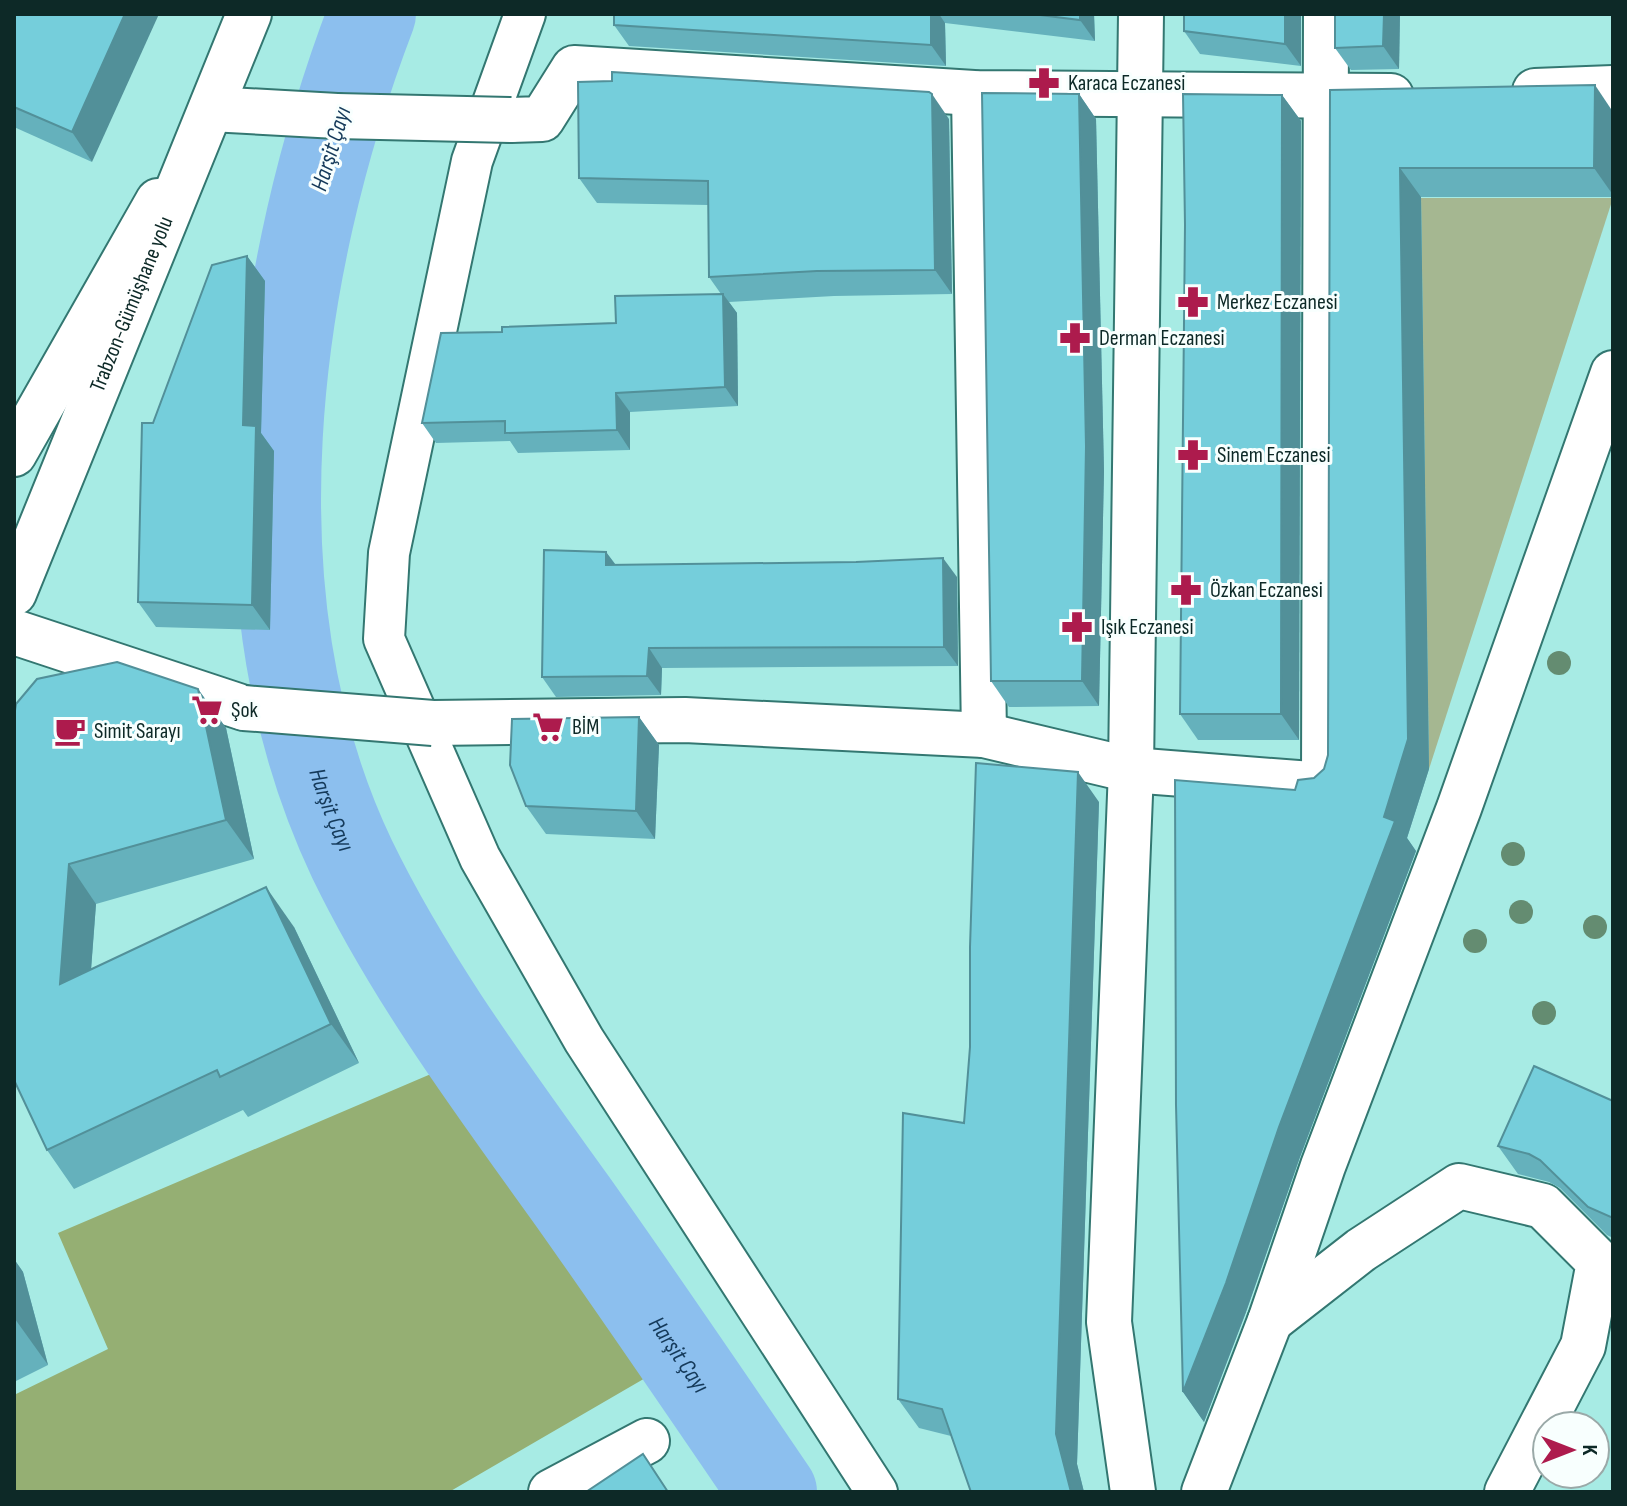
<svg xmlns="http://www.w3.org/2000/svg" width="1627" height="1506" viewBox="0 0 1627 1506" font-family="'Sofia Sans Condensed',sans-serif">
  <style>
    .green { fill: #a5b791 }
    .forest { fill: #95af73 }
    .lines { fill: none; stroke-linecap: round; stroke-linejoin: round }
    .river { stroke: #8cbfee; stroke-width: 88 }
    .pedestrian-casing { stroke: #337771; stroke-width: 44 }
    .minor-casing { stroke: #337771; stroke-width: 48 }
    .tertiary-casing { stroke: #337771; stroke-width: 48 }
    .secondary-casing { stroke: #337771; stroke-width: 48 }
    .primary-casing { stroke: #337771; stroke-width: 48 }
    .pedestrian { stroke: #fff; stroke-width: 40 }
    .minor { stroke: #fff; stroke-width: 44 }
    .tertiary { stroke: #fff; stroke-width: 44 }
    .secondary { stroke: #fff; stroke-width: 44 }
    .primary { stroke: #fff; stroke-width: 44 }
    .tertiary-bridge-casing { stroke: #337771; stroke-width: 48; stroke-linecap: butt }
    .secondary-bridge-casing { stroke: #337771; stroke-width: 48; stroke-linecap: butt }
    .tertiary-bridge { stroke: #fff; stroke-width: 44 }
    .secondary-bridge { stroke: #fff; stroke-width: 44 }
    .tree { fill: #648c71 }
    .wall { fill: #65b1bc }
    .shaded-wall { fill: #529099 }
    .building { fill: #75cedb; stroke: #529099; stroke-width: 2 }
    .labels { text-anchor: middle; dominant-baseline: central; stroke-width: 6; stroke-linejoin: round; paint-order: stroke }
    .poi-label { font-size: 22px; fill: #0d2927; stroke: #f8fffe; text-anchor: start }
    .street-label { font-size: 22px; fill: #0d2927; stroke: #f8fffe }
    .water-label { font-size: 24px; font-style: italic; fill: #153a5a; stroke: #f8fffe }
  </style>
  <rect width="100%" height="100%" fill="#a7ebe4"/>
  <polygon class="green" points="1421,198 1613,198 1429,769"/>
  <polygon class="forest" points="452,1065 647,1377 449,1492 14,1492 14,1395 108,1349 58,1233"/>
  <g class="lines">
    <path class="river" id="s1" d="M372,14C273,273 229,600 352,859C411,981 494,1092 573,1202C641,1298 707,1395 773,1492"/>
    <defs>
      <polyline id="pedestrian" points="525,14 472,161 389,553 384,639 480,858 584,1040 877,1492"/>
      <g id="minor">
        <polyline points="974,93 984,735"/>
        <polyline points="14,454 158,201"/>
        <polyline points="1131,770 1324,785 1326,14"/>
        <polyline points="1270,1321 1361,1250 1459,1186 1543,1206 1599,1262 1583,1346 1507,1492"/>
        <polyline points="551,1492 647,1441"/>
      </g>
      <g id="tertiary">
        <polyline points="1535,91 1613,88"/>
        <polyline points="211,109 337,116"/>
        <polyline points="511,120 542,119 574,68 974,93 1391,96"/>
      </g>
      <g id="secondary">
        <polyline points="14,632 244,708"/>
        <polyline points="433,723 685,720 984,735 1131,770"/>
        <polyline points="1133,1492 1109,1322 1131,770 1141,14"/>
        <polyline points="1204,1492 1270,1321 1323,1166 1459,808 1613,373"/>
      </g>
      <g id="primary">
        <path id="s2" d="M14,593L249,14"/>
      </g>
    </defs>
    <use href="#pedestrian" class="pedestrian-casing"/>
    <use href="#minor" class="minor-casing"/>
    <use href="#tertiary" class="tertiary-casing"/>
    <use href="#secondary" class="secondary-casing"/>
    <use href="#primary" class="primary-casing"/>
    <use href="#pedestrian" class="pedestrian"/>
    <use href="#minor" class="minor"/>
    <use href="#tertiary" class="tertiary"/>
    <use href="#secondary" class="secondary"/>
    <use href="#primary" class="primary"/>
    <defs>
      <polyline id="tertiary-bridge" points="337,116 511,120"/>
      <polyline id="secondary-bridge" points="244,708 433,723"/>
    </defs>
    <use href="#tertiary-bridge" class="tertiary-bridge-casing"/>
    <use href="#secondary-bridge" class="secondary-bridge-casing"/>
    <use href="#tertiary-bridge" class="tertiary-bridge"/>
    <use href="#secondary-bridge" class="secondary-bridge"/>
  </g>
  <g class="tree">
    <circle cx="1559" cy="663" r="12"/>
    <circle cx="1513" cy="854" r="12"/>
    <circle cx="1521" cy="912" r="12"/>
    <circle cx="1595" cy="927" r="12"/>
    <circle cx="1475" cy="941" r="12"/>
    <circle cx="1544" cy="1013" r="12"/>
  </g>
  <g class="wall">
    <polygon points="14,14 92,162 14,127"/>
    <polygon points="614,14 1094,14 1095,41 945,23 946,66 629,46 614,25"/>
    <polygon points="1184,14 1301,14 1301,66 1200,54 1184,31"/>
    <polygon points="1400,14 1399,69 1351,70 1335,48"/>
    <polygon points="1330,90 1613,112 1613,197 1421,197 1429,769 1407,838 1416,851 1300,1157 1246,1312 1204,1422 1183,1392 1295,790 1314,778 1324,769 1328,755"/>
    <polygon points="1079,94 1096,119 1104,471 1099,706 1009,707 991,681"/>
    <polygon points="1282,95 1301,121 1299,740 1198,740 1180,714"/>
    <polygon points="949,119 952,294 834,296 729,302 737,313 738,406 630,412 630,450 518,453 510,441 436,443 422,423 502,332 616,323 721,294 709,277 708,205 597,203 579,178"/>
    <polygon points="247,256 265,281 261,433 274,451 270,630 156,627 138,602 153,423"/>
    <polygon points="606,552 616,565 957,577 958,666 662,668 661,695 556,697 542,677"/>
    <polygon points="198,689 226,728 254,859 96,904 91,969 294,927 359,1063 248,1117 243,1110 74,1189 47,1150 14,717"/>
    <polygon points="639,717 659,745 655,839 546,834 526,806"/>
    <polygon points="1099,802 1077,1464 1084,1492 971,1492 951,1436 919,1428 898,1399 964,1123 970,1047"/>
    <polygon points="1613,1101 1613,1238 1607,1235 1560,1188 1549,1182 1518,1174 1498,1146"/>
    <polygon points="14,1259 23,1272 48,1365 14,1382"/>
  </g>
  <g class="shaded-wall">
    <polygon points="125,14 159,14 92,162 72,132"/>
    <polygon points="931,14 939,14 945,23 946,66 931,45"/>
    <polygon points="1080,14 1094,14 1095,41 1080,20"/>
    <polygon points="1285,14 1301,14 1301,66 1285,44"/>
    <polygon points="1384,14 1400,14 1399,69 1383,46"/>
    <polygon points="1595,85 1613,112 1613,195 1594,168"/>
    <polygon points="932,94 949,119 952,294 935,270"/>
    <polygon points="1079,94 1096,119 1104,471 1099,706 1082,681"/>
    <polygon points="1282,95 1301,121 1299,740 1281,714"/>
    <polygon points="1400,168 1421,197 1429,769 1407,838 1416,851 1300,1157 1246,1312 1204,1422 1183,1392 1384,817"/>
    <polygon points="247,256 265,281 261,433 274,451 270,630 252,605 243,425"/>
    <polygon points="723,294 737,313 738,406 725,387"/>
    <polygon points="616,393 630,412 630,450 617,430"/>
    <polygon points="606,552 620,571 606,565"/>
    <polygon points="943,558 957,577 958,666 944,647"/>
    <polygon points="649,648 662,668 661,695 647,676"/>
    <polygon points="198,689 226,728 254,859 226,820"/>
    <polygon points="639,717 659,745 655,839 636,811"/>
    <polygon points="1078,772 1099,802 1077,1464 1084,1492 1071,1492 1056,1434"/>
    <polygon points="69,864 96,904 87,1023 60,984"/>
    <polygon points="266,887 294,927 359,1063 331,1024"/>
    <polygon points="14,1259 23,1272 48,1365 15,1319"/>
  </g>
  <g class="building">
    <polygon points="14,14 125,14 72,132 14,107"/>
    <polygon points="614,14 931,14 931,45 614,25"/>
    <polygon points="1032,14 1080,14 1080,20"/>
    <polygon points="1184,14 1285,14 1285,44 1184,31"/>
    <polygon points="1335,14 1384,14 1383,46 1335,48"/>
    <polygon points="612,72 929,92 932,94 935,270 817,271 709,277 708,181 579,178 578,82 612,81"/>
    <polygon points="1595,85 1594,168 1400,168 1408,739 1384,817 1395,821 1279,1127 1226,1283 1183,1392 1176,1105 1175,780 1295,790 1298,780 1314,778 1324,769 1328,755 1330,90"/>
    <polygon points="982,93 1079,94 1086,446 1082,681 991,681"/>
    <polygon points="1183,94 1282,95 1281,714 1180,714 1185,225"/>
    <polygon points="247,256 243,425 256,426 252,605 138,602 142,423 153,423 212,265"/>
    <polygon points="723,294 725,387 616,393 617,430 505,433 505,421 422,423 441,333 502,332 502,327 616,323 615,296"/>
    <polygon points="544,550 606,552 606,565 856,562 943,558 944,647 649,648 647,676 542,677"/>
    <polygon points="117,662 198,689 226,820 69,864 60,984 266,887 331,1024 220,1077 217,1070 47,1150 14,1080 14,717 16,704 37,679"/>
    <polygon points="639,717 636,811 526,806 510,765 512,719"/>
    <polygon points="976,763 1078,772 1056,1434 1071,1492 971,1492 942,1409 898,1399 903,1113 964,1123 970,1047 970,947"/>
    <polygon points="1534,1066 1613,1101 1613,1218 1588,1207 1540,1160 1529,1154 1498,1146"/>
    <polygon points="643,1454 668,1492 586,1492"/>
  </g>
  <defs>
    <symbol id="pharmacy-bare" viewBox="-9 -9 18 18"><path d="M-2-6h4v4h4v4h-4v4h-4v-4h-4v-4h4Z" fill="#ad1b4d" stroke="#f8fffe" stroke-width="2.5" paint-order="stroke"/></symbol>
    <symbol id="supermarket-bare" viewBox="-9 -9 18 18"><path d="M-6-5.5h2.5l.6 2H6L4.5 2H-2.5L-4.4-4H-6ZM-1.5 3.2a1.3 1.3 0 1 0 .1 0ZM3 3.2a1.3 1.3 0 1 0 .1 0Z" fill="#ad1b4d" stroke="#f8fffe" stroke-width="2.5" paint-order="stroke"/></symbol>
    <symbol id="cafe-bare" viewBox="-9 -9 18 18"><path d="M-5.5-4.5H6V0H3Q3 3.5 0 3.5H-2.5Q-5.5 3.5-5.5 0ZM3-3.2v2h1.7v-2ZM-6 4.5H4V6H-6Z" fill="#ad1b4d" stroke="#f8fffe" stroke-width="2.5" paint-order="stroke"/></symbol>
  </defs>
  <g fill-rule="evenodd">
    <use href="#pharmacy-bare" x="1022" y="61" width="44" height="44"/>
    <use href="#pharmacy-bare" x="1171" y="280" width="44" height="44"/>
    <use href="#pharmacy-bare" x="1053" y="316" width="44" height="44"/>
    <use href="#pharmacy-bare" x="1171" y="433" width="44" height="44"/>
    <use href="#pharmacy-bare" x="1164" y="568" width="44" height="44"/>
    <use href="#pharmacy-bare" x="1055" y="605" width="44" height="44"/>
    <use href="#supermarket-bare" x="185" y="688" width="44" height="44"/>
    <use href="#supermarket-bare" x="526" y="705" width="44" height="44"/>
    <use href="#cafe-bare" x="48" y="709" width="44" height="44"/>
  </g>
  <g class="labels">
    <g class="poi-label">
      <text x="1068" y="83">Karaca Eczanesi</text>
      <text x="1217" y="302">Merkez Eczanesi</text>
      <text x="1099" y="338">Derman Eczanesi</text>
      <text x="1217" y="455">Sinem Eczanesi</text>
      <text x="1210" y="590">Özkan Eczanesi</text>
      <text x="1101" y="627">Işık Eczanesi</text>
      <text x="231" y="710">Şok</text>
      <text x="572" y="727">BİM</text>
      <text x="94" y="731">Simit Sarayı</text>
    </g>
    <g class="street-label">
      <text stroke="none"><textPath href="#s2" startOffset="312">Trabzon-Gümüşhane yolu</textPath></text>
    </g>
    <g class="water-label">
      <text transform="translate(331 149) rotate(-73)">Harşit Çayı</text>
      <text stroke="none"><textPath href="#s1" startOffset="814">Harşit Çayı</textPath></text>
      <text stroke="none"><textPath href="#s1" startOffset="1462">Harşit Çayı</textPath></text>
    </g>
  </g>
  <rect width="1627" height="1506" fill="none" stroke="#0d2927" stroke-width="32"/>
  <g transform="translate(1571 1450) rotate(90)"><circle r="38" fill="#f8fffe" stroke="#9aa9a8" stroke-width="2"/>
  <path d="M0-6L14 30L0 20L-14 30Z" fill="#ad1b4d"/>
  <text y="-12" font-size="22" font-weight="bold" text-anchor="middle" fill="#0d2927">K</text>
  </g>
</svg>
